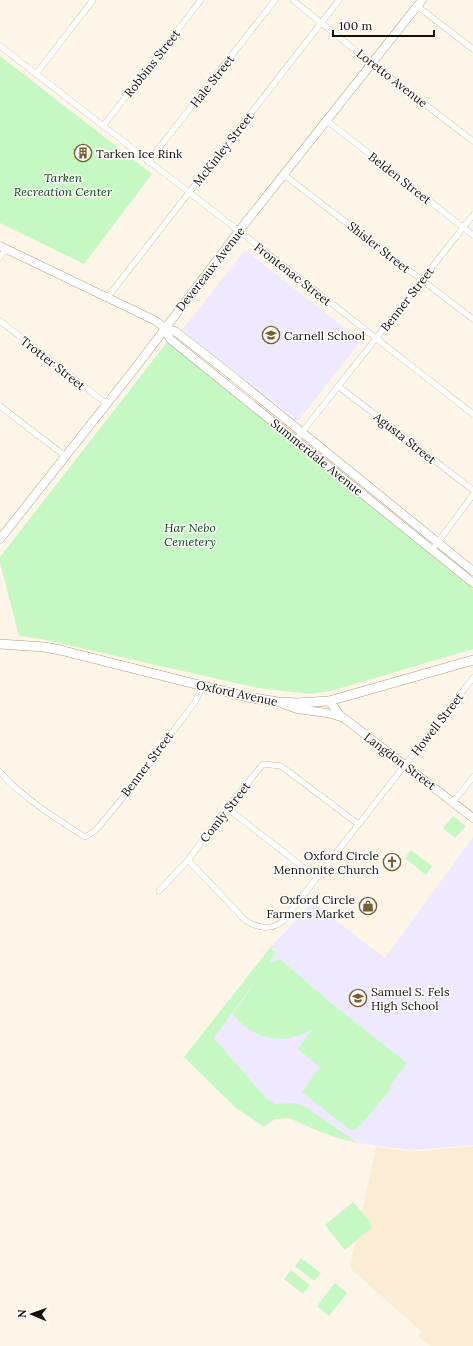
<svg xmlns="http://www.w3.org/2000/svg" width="473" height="1346" viewBox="0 0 473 1346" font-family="Lora,serif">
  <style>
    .built { fill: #fbecd5 }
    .education { fill: #eee9ff }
    .green { fill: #c6f8c3 }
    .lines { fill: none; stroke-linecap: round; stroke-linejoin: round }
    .street-casing { stroke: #b39f81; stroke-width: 6 }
    .secondary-casing { stroke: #b39f81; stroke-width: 9 }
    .primary-casing { stroke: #b39f81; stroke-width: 10 }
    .street { stroke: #fff; stroke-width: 5.5 }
    .secondary { stroke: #fff; stroke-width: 8 }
    .primary { stroke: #fff; stroke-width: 9 }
    .labels { text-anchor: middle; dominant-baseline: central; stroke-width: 3; stroke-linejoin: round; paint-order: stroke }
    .street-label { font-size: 12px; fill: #160f05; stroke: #fff }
    .poi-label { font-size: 12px; fill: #160f05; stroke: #fff; text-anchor: start }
    .park-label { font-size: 12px; font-style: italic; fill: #004806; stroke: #fff }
  </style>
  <rect width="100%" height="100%" fill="#fef5e9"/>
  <polygon class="built" points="473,1146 473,1346 431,1346 418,1337 421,1331 350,1268 376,1147 412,1152"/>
  <g class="education">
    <polygon points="245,250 361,341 298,421 182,330"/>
    <polygon points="473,837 473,1145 413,1150 358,1143 338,1138 303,1125 266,1098 214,1038 276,952 270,948 312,902 385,958"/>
  </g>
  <g class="green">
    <polygon points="0,56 152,174 84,264 0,223"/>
    <polygon points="168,341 473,589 473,649 331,691 310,694 258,688 41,639 19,636 0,563 0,557"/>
    <polygon points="453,816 466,826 455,838 443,828"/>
    <polygon points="411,850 432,866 426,875 405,858"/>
    <path d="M270,948L276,952L269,963L280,959L332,1004L407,1063L389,1087L391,1089L357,1129L350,1130L302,1092L319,1068H321L298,1049L313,1029C284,1046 254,1041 233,1014L267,965L214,1038L266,1098L275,1104L292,1103L304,1106L358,1143L338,1138L321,1132L289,1118L275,1119L264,1127L236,1108L184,1057Z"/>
    <polygon points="353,1202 371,1223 371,1228 345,1250 325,1225"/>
    <polygon points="301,1258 321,1273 314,1281 295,1266"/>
    <polygon points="291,1270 310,1285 303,1294 284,1279"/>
    <polygon points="335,1283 347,1293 329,1316 317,1306"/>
  </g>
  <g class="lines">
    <defs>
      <g id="street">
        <polyline points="293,0 371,63 473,141"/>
        <polyline points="417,6 473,49"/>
        <polyline points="0,46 239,231 473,414"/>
        <polyline points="36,74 93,0"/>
        <polyline points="326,120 473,235"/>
        <polyline points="103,126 201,0"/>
        <polyline points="148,162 275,0"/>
        <polyline points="284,175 473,319"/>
        <polyline points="0,257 6,249"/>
        <polyline points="107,298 339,0"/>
        <polyline points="0,321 107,404"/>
        <polyline points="338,386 473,490"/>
        <polyline points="0,406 65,456"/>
        <polyline points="296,440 473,215"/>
        <polyline points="432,550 473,495"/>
        <path d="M0,772C20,796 58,820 85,837L95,831L101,824L130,789L195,702L203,686"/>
        <polyline points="453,802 473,777"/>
        <polyline points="227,808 317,878"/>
        <path d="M188,860L245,920C257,928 271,931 283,921L473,678"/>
        <polyline points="159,891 188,860 227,808 263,764 281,766 358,824"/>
      </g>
      <g id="secondary">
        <polyline points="0,246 156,321 165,328 170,339 473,583"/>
        <polyline points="165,328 175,331 235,378 473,571"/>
        <polyline points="0,539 136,367 239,231 422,0"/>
        <polyline points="329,701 340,715 473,818"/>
        <polyline points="283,704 297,709 327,713 341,717"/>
      </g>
      <polyline id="primary" points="0,644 44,647 60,650 247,697 278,702 298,703 329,701 473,660"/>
    </defs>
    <use href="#street" class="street-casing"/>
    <use href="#secondary" class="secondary-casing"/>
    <use href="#primary" class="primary-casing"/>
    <use href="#street" class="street"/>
    <use href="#secondary" class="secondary"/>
    <use href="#primary" class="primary"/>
  </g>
  <defs>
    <symbol id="building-ring" viewBox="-11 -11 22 22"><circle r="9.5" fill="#fff" stroke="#785f30" stroke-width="1.5"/><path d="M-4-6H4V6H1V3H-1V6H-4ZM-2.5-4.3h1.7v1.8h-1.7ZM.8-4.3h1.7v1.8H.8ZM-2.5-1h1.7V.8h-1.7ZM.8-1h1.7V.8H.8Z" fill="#785f30"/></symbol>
    <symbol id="school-ring" viewBox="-11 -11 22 22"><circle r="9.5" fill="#fff" stroke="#785f30" stroke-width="1.5"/><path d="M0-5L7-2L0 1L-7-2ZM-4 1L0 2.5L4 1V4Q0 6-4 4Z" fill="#785f30"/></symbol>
    <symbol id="church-ring" viewBox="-11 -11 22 22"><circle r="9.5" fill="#fff" stroke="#785f30" stroke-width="1.5"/><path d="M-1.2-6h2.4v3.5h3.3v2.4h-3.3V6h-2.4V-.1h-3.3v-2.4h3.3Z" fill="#785f30"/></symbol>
    <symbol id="shop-ring" viewBox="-11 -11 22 22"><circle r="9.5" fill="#fff" stroke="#785f30" stroke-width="1.5"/><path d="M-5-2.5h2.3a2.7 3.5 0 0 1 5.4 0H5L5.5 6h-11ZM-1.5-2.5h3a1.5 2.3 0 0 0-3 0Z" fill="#785f30"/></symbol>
  </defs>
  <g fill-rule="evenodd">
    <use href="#building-ring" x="73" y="143" width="20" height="20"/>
    <use href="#school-ring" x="261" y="325" width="20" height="20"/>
    <use href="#church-ring" x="382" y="852" width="20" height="20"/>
    <use href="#shop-ring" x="358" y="896" width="20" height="20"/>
    <use href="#school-ring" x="348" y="988" width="20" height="20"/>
  </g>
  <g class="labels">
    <g class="street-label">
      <text transform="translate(152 63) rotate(-52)">Robbins Street</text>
      <text transform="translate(392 78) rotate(38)">Loretto Avenue</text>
      <text transform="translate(212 81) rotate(-52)">Hale Street</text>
      <text transform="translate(223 149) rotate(-52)">McKinley Street</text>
      <text transform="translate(400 178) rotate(38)">Belden Street</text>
      <text transform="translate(379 247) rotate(38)">Shisler Street</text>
      <text transform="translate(210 269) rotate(-52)">Devereaux Avenue</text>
      <text transform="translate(293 274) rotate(38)">Frontenac Street</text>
      <text transform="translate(407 299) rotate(-52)">Benner Street</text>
      <text transform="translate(53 363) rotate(38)">Trotter Street</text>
      <text transform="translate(405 438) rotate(38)">Agusta Street</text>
      <text transform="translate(317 457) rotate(39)">Summerdale Avenue</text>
      <text transform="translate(237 693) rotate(12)">Oxford Avenue</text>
      <text transform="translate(437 724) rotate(-52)">Howell Street</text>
      <text transform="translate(400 761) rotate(37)">Langdon Street</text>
      <text transform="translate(147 764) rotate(-53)">Benner Street</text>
      <text transform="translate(225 812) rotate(-52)">Comly Street</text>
    </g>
    <g class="poi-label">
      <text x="96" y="153">Tarken Ice Rink</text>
      <text x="284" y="335">Carnell School</text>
      <text x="379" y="855" text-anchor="end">Oxford Circle<tspan x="379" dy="14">Mennonite Church</tspan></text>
      <text x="355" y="899" text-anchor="end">Oxford Circle<tspan x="355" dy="14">Farmers Market</tspan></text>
      <text x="371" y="991">Samuel S. Fels<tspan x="371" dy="14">High School</tspan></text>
    </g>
    <g class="park-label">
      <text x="63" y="177">Tarken<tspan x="63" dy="14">Recreation Center</tspan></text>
      <text x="190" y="527">Har Nebo<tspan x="190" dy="14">Cemetery</tspan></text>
    </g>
  </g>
  <g transform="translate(32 1314) rotate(272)" stroke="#ffffff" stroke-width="3" paint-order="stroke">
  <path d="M0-3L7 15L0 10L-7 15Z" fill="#160f05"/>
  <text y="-6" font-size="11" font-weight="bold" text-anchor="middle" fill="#160f05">N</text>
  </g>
  <path d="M333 30v6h101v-6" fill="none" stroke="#160f05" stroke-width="2"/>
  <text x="339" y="30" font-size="12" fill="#160f05" stroke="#ffffff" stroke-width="3" paint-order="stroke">100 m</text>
</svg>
